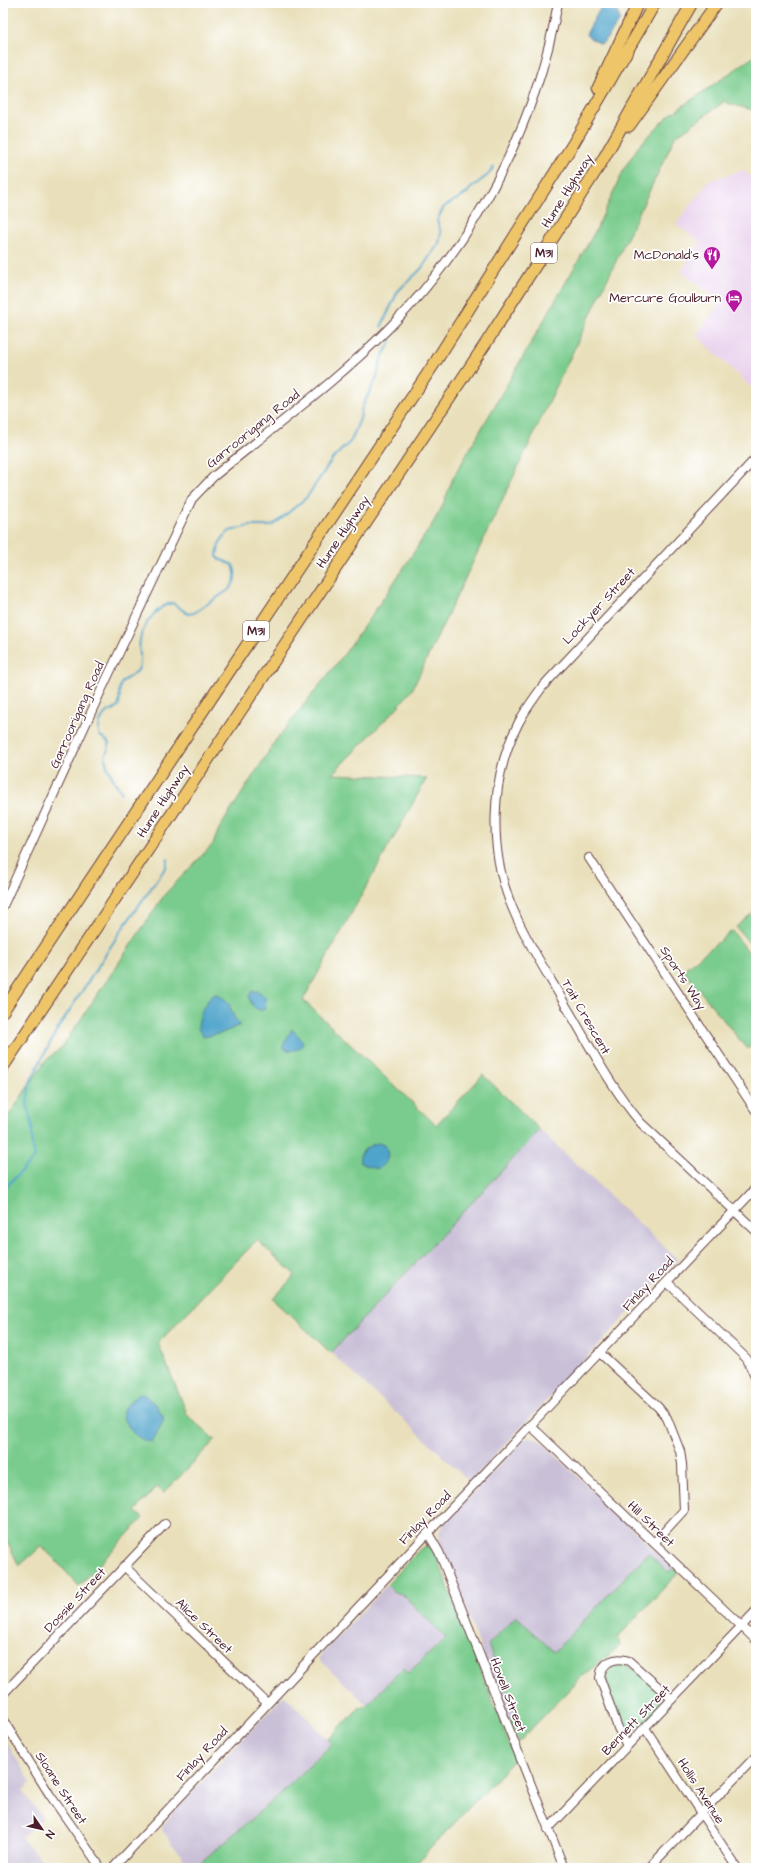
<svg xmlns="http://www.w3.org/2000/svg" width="759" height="1871" viewBox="0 0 759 1871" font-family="'Architects Daughter',sans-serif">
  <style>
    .built { fill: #e9d1ed }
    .industrial { fill: #c9bfd7 }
    .green { fill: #7acc8e; stroke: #62765c }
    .water { fill: #4fa4cb; stroke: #4c627b }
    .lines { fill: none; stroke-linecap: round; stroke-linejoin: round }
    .stream { stroke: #4fa4cb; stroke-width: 2 }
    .minor-casing { stroke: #623c41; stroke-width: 10 }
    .highway-casing { stroke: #623c41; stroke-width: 13 }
    .minor { stroke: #fff; stroke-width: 8 }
    .highway { stroke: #eec569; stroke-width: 11 }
    .labels { text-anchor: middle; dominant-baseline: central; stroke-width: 3.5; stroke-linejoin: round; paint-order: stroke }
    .shield { fill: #fff; stroke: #80626b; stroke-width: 1 }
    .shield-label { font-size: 12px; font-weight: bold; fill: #4a1f2b }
    .street-label { font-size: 13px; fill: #4a1f2b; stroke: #fff }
    .poi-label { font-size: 13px; fill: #4a1f2b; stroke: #fff; text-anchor: end }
  </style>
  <rect width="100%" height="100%" fill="#fff"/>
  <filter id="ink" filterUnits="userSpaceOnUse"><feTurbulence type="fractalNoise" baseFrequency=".025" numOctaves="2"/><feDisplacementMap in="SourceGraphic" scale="8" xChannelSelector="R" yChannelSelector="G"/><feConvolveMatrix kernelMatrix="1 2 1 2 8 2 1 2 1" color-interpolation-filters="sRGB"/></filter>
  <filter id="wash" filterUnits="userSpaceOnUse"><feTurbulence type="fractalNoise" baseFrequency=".012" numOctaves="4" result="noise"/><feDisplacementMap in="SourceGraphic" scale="16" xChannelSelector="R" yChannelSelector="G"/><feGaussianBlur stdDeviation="0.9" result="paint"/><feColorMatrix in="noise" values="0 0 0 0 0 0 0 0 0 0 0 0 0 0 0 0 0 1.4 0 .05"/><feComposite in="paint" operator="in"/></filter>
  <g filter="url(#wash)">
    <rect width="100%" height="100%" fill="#e9e0bb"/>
    <polygon class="built" points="743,170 756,181 756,392 696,335 721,302 681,272 700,242 676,224 709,181"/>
    <g class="industrial">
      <polygon points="540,1130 678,1260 470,1482 427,1441 331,1353"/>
      <polygon points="531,1437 542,1442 673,1568 619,1627 509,1720 440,1543 439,1533 442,1526 524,1439"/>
      <polygon points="387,1585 394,1592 402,1594 446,1638 408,1673 403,1668 367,1705 318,1658"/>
      <polygon points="284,1695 332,1743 279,1795 194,1868 190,1868 162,1830 163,1824"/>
      <polygon points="3,1736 31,1783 22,1791 43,1818 21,1838 49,1868 3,1868"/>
    </g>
    <g class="green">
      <polygon points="756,55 756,111 727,103 725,101 675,137 412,690 395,710 332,774 427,778 303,1000 436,1125 483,1075 540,1130 331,1353 273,1299 295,1275 257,1240 158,1343 188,1416 215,1440 164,1493 157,1487 135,1511 143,1518 79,1586 42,1546 19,1566 3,1533 3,1124 45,1061 62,1047 165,894 213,844 219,829 276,740 345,653 385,596 431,526 442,507 453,478 596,230 625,167 638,147 667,117"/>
      <polygon points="756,910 756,951 736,927"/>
      <polygon points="732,931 756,961 756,1042 747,1049 683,970"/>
      <polygon points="425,1546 431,1547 434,1550 515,1759 412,1868 194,1868 279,1795 332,1744 328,1739 359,1708 367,1705 403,1668 408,1673 446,1638 402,1594 394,1592 387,1585 420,1549"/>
      <polygon points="648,1553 668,1572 673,1568 678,1573 618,1637 620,1646 581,1677 519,1742 509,1720 516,1714 488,1645 516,1616 554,1652"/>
      <path d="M619,1664C623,1664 627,1665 631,1667C638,1671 662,1692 662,1700C661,1708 640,1729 633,1732L627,1730L622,1726C616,1710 592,1670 619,1664Z"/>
    </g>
    <g class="water">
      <path d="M602,5C612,6 619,11 620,20L606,40L601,44L588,37L586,34Z"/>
      <path d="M252,991H258L265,997L266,1006L263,1010C254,1011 251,1004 249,997Z"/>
      <path d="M216,994C229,999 230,1006 234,1017C236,1021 239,1022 240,1025L222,1033L204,1037L198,1029C198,1017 205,998 216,994Z"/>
      <polygon points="292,1029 302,1040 303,1044 299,1049 290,1051 284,1048 283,1045"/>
      <path d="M378,1143L384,1145C391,1154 388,1166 376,1169L360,1163C357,1152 369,1145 378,1143Z"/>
      <path d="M142,1393L156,1405L163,1417V1422L152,1442C147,1440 144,1441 140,1438C131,1433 119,1418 124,1408L137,1394Z"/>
    </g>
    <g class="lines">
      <g class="stream">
        <polyline points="381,327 398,291 421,269 439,243 441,233 437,220 444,207 467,193 471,188 488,175 494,167"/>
        <path d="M122,793C116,784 105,768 105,756C106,752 110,748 109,744C108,740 103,738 100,736C97,728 100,718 107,712C110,710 115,710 118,707C122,699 117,691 121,684C125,676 135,677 139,668C142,659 138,649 140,640C143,625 157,605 173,603L188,614L194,613L230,589C236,581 237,574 233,565L219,559L217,556L219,544L225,535L230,531L249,526H270L276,523L307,497L333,458L351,441L360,419L362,407L377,377L381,359L391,341V337"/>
        <polyline points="3,1190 35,1157 32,1145 32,1126 27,1104 30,1082 36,1070 57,1030 120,932 166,867 168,859"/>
      </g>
    </g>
  </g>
  <g filter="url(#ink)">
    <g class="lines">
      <defs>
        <g id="minor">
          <path d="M756,458L543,686C534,698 525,710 518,724C489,781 488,855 515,914C529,946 549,976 566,1006C590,1046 611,1088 641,1123L756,1231"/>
          <polyline points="589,858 756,1111"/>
          <path d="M3,906L99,695L192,499L213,477C272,428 335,383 389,328C476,241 536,125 558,3"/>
          <polyline points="667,1282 747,1359 756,1379"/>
          <polyline points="600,1353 658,1407 667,1418 680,1451 682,1464 684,1510 654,1543"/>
          <polyline points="530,1425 756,1640"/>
          <polyline points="428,1533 439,1552 564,1868"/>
          <polyline points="124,1566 267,1703"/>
          <polyline points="3,1694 165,1524"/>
          <polyline points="3,1720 50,1795 101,1868"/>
          <polyline points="645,1728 737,1868"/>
          <path d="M627,1746L618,1728L600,1678C601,1662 615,1656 629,1661L672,1699"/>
          <polyline points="548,1829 756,1611"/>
          <polyline points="113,1868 428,1533 756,1188"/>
          <polyline points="649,1868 756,1756"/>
        </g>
        <g id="highway">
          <polyline points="598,88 638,3"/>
          <polyline points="629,126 717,3"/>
          <polyline points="3,1011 436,361 573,144 655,3"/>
          <polyline points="3,1067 486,343 601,163 692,3"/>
        </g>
      </defs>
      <use href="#minor" class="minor-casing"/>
      <use href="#highway" class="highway-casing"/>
      <use href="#minor" class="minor"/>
      <use href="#highway" class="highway"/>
    </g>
  </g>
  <defs>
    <symbol id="restaurant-pin" viewBox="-11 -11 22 30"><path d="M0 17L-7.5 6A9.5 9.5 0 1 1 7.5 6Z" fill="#b5179e" stroke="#fff"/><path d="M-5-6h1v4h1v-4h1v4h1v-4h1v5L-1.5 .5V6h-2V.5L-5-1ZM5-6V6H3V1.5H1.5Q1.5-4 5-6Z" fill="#fff"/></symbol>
    <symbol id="hotel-pin" viewBox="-11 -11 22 30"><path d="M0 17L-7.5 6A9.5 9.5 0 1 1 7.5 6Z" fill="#b5179e" stroke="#fff"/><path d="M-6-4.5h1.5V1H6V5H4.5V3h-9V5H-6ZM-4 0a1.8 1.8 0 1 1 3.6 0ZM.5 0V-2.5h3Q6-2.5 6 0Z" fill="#fff"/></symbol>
  </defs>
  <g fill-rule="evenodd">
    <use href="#restaurant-pin" x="702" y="245" width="20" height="27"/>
    <use href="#hotel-pin" x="724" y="288" width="20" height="27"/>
  </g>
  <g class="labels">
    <g class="shield">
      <rect x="531" y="243" width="26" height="20" rx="3"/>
      <rect x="243" y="621" width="26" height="20" rx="3"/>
    </g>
    <g class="shield-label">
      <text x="544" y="253">M31</text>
      <text x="256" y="631">M31</text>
    </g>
    <g class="street-label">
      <text transform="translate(567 191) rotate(-58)">Hume Highway</text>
      <text transform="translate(253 429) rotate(-39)">Garroorigang Road</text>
      <text transform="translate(343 532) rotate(-56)">Hume Highway</text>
      <text transform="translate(599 606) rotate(-47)">Lockyer Street</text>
      <text transform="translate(77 715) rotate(-66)">Garroorigang Road</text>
      <text transform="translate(163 801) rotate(-57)">Hume Highway</text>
      <text transform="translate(683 978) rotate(57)">Sports Way</text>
      <text transform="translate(586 1017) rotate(60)">Tait Crescent</text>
      <text transform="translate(648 1284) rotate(-47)">Finlay Road</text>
      <text transform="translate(425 1518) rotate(-46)">Finlay Road</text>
      <text transform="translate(651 1524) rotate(44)">Hill Street</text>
      <text transform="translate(75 1600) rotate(-47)">Dossie Street</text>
      <text transform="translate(204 1626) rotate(44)">Alice Street</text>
      <text transform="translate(508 1695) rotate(69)">Hovell Street</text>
      <text transform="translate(636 1720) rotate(-46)">Bennett Street</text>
      <text transform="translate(202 1754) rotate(-47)">Finlay Road</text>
      <text transform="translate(61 1788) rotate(57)">Sloane Street</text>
      <text transform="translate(701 1791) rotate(57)">Hollis Avenue</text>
    </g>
    <g class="poi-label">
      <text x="699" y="255">McDonald's</text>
      <text x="721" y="298">Mercure Goulburn</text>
    </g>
  </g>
  <rect width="759" height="1871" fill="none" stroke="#fff" stroke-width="16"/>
  <g transform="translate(42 1829) rotate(124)" stroke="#ffffff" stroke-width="3" paint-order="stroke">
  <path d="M0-3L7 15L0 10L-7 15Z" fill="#4a1f2b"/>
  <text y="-6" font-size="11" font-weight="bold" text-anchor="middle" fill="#4a1f2b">N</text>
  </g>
</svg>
